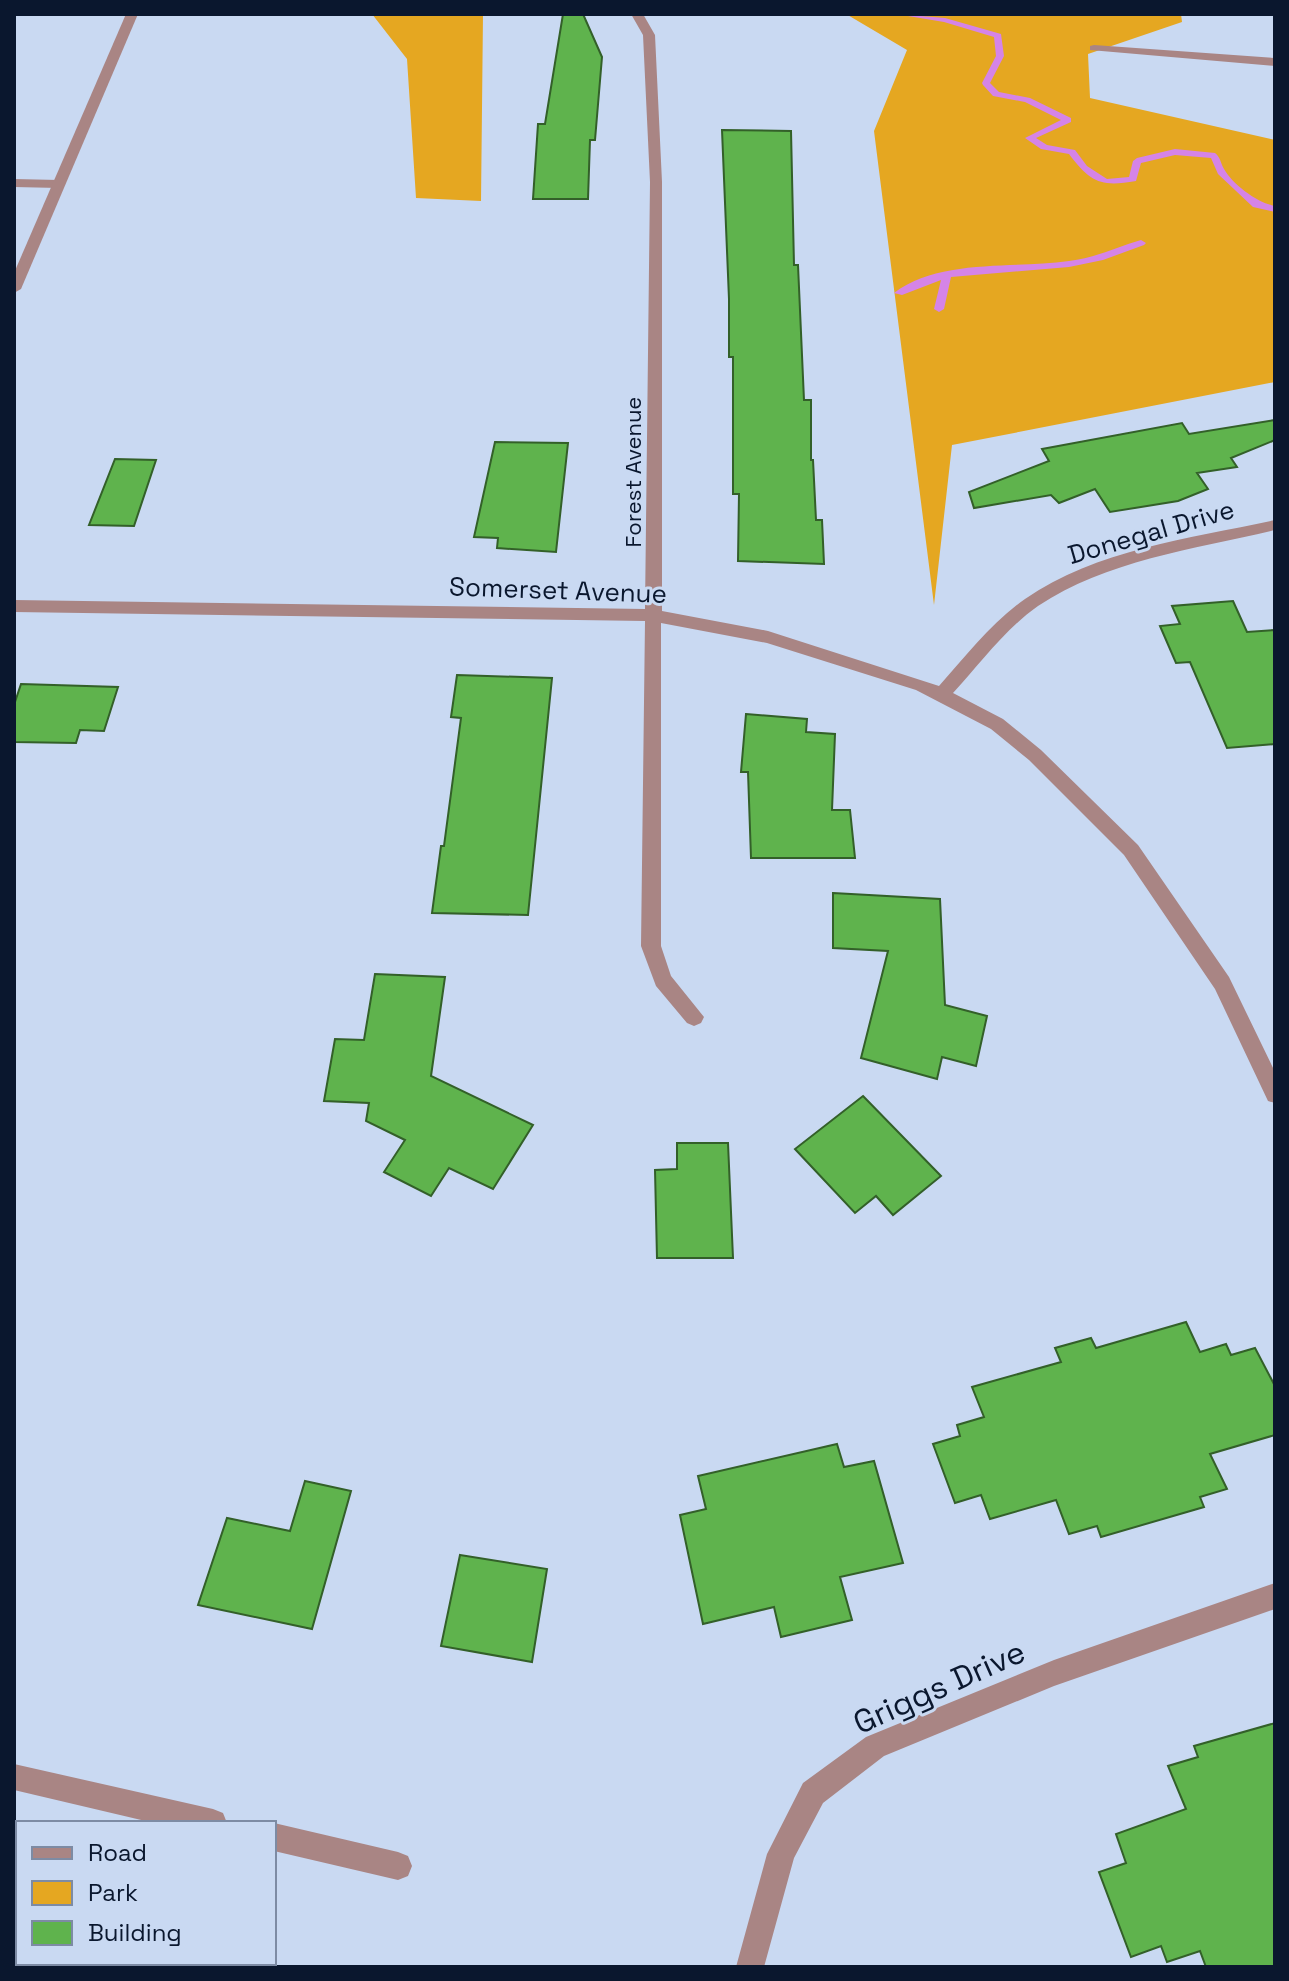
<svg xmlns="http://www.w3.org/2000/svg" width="1289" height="1981" viewBox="0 0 1289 1981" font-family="'Space Grotesk',sans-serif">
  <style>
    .green { fill: #e5a721 }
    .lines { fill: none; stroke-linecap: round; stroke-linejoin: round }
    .stream { fill: #d584e7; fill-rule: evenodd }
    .building { fill: #5fb34d; stroke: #336029; stroke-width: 2 }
    .minor { fill: #a98584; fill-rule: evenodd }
    .tertiary { fill: #a98584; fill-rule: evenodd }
    .labels { text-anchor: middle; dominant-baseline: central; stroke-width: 6; stroke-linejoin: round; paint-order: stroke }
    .far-street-label { font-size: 22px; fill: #0a172e; stroke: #c9d9f2 }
    .street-label { font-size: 26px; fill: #0a172e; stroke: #c9d9f2 }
    .near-street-label { font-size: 32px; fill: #0a172e; stroke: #c9d9f2 }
  </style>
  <rect width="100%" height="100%" fill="#c9d9f2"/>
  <g class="green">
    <polygon points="372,14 483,14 481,201 416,198 407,59"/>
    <polygon points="846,14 1181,14 1182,22 1088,54 1090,98 1275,140 1275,382 952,445 934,605 874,131 907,50"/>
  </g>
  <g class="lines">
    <g class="stream">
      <path d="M896,14L945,18L1001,34L1004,56L990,83L999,92L1030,98L1071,118V122L1036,138L1047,145L1075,150L1087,166L1107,179L1129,177L1133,161L1137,158L1175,149L1215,153C1221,158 1220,162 1224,169C1233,185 1258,203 1275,206V212L1253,207L1218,174L1211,158L1175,155L1141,163L1136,181C1101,187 1091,183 1069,154L1041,149L1025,138L1061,120L1025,102L993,96L983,85L982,83L996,56L994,37L944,22Z"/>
      <path d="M1141,240L1146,243L1144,245L1103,260L1069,267L951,277L944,309L939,312L934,309L941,280L902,295L894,293C940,258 1013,269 1069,261C1095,258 1117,247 1141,240Z"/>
    </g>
  </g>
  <g class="building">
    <polygon points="563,14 583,14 602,57 595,140 590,140 588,199 533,199 538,124 545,124"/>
    <polygon points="722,130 791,131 794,265 798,265 804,400 811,400 811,460 813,460 816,520 822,520 824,564 738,561 739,494 733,494 733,357 729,357 729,299"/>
    <polygon points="1275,420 1275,440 1231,458 1237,467 1197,473 1208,489 1178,501 1110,512 1095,489 1059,503 1051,495 974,508 969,492 1049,461 1042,449 1182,423 1189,434"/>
    <polygon points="495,442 568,443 556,552 497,548 498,538 474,537"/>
    <polygon points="115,459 156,460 134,526 89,525"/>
    <polygon points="1233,601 1247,632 1275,630 1275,744 1227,748 1190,662 1176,663 1160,626 1180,624 1172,606"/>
    <polygon points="457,675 552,678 528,915 432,913 441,846 444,846 461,718 451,717"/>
    <polygon points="21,684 118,687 104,731 80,730 76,743 14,742 14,705"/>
    <polygon points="746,714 807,719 806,732 835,734 832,810 850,810 855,858 751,858 748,772 741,772"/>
    <polygon points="833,893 940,899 945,1005 987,1016 976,1066 942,1057 937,1079 861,1058 888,951 833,948"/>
    <polygon points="375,974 445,977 431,1076 533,1125 493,1189 449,1168 431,1196 384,1172 405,1140 366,1121 369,1103 324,1101 335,1039 364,1040"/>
    <polygon points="863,1096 941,1176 893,1215 876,1196 855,1213 795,1149"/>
    <polygon points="677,1143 728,1143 733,1258 657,1258 655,1170 677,1169"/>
    <polygon points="1186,1322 1200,1352 1226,1344 1231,1355 1255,1348 1275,1386 1275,1435 1210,1454 1227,1489 1200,1497 1204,1507 1101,1537 1097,1526 1069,1534 1056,1500 990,1519 981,1495 955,1503 933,1444 960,1436 957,1425 984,1417 972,1387 1061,1362 1055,1348 1091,1338 1096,1348"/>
    <polygon points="837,1444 844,1467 874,1461 903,1563 840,1577 852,1620 781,1637 774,1607 703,1624 680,1515 706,1509 698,1476"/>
    <polygon points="305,1481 351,1491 312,1629 198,1605 227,1518 290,1531"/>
    <polygon points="460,1555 547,1569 532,1662 441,1646"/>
    <polygon points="1275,1723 1275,1967 1206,1967 1200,1951 1167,1962 1161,1946 1131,1957 1099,1872 1126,1863 1116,1834 1186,1809 1168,1766 1198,1757 1194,1746"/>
  </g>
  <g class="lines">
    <g class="minor">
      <path d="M631,14H643L655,35L662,182V611L768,631L939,686C966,656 992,622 1025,599C1097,549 1192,538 1275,520V530C1195,549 1107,560 1038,606C1005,629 980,664 953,693L1003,719L1041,750L1138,845L1229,977L1275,1072V1103L1268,1101L1215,989L1124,855L1029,760L991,729L916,690L767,643L661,623V946L671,976L704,1017L701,1023L694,1026L687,1023L656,986L641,946L645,621L14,612V600L645,609L650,182L643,35Z"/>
      <polygon points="1094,45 1275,58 1275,66 1090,50 1090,46"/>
      <polygon points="14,179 59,180 65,184 59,188 14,187"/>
      <polygon points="1275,1583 1275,1609 1054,1686 884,1756 823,1803 794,1858 764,1967 736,1967 767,1854 803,1783 866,1737 1054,1660"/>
      <polygon points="14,1764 213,1809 223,1813 227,1823 154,1823 14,1790"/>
      <polygon points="274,1823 398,1852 408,1856 412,1866 408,1876 398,1880 274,1851"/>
    </g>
    <polygon class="tertiary" points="126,14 138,14 21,289 14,293 14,273"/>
  </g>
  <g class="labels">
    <g class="far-street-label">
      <text transform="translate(633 472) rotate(-90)">Forest Avenue</text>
    </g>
    <g class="street-label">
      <text transform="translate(1151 532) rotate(-16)">Donegal Drive</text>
      <text transform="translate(558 590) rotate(2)">Somerset Avenue</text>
    </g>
    <g class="near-street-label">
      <text transform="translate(939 1687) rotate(-24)">Griggs Drive</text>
    </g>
  </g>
  <rect width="1289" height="1981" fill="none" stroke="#0a172e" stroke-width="32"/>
  <rect x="16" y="1821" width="260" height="144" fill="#c9d9f2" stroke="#7d8ba4" stroke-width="2"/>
  <rect x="32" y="1847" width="40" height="12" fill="#a98584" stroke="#7d8ba4" stroke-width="2"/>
  <text x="88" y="1861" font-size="24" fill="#0a172e">Road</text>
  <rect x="32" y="1881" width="40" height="24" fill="#e5a721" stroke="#7d8ba4" stroke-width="2"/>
  <text x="88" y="1901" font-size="24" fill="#0a172e">Park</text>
  <rect x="32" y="1921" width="40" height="24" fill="#5fb34d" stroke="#7d8ba4" stroke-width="2"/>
  <text x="88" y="1941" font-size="24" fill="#0a172e">Building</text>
</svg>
